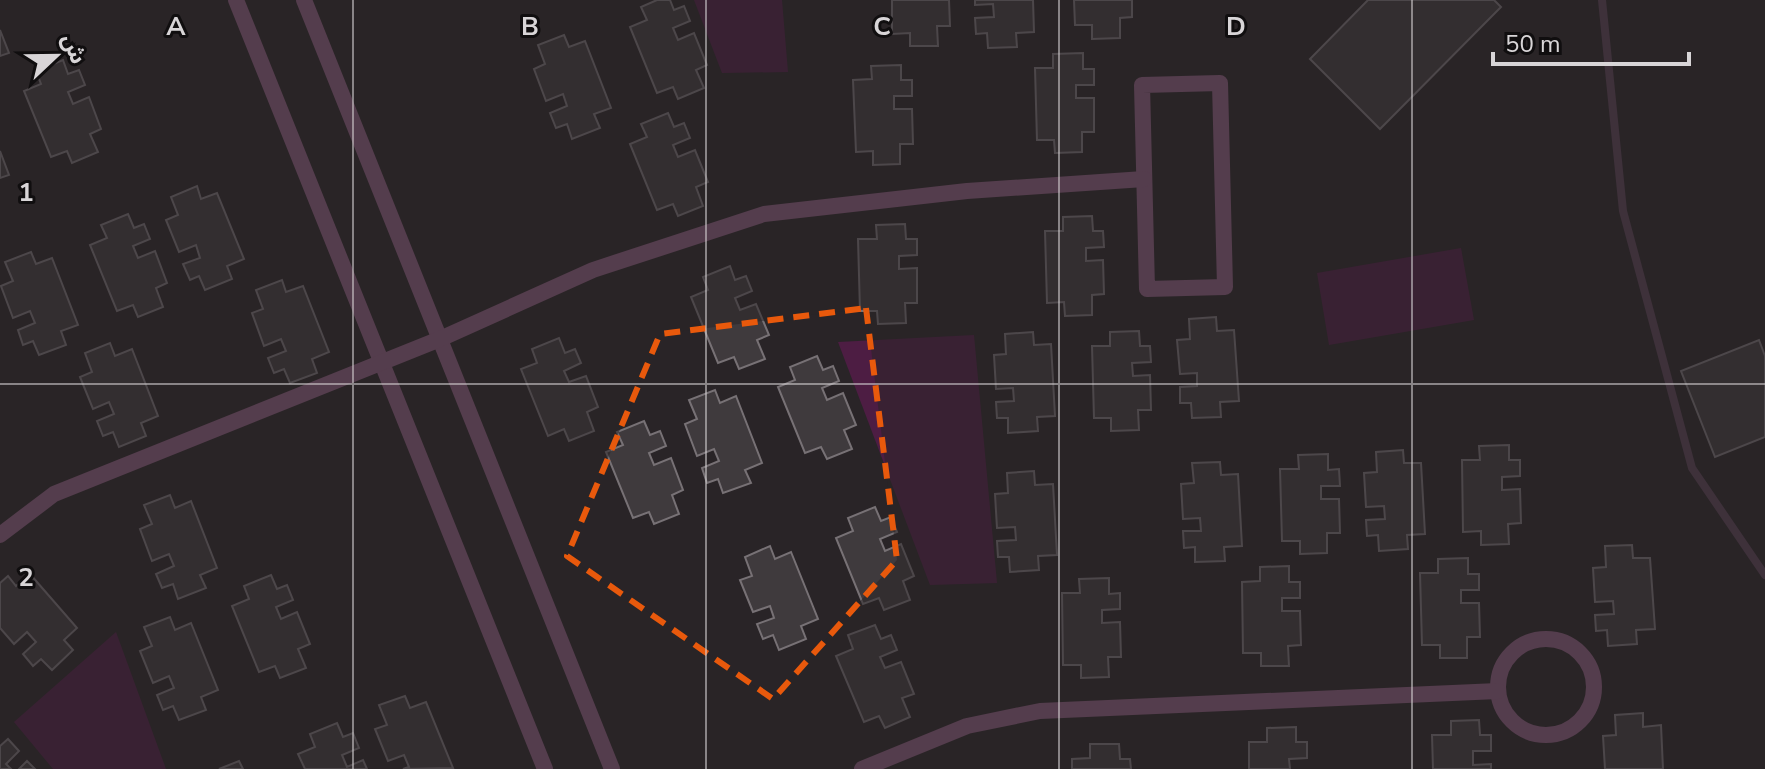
<svg xmlns="http://www.w3.org/2000/svg" width="1765" height="769" viewBox="0 0 1765 769" font-family="'Nunito Sans','Noto Sans Arabic',sans-serif">
  <style>
    .green { fill: #4d1d43 }
    .lines { fill: none; stroke-linecap: round; stroke-linejoin: round }
    .stream { stroke: #574053; stroke-width: 8 }
    .building { fill: #3f3a3d; stroke: #777175; stroke-width: 2 }
    .minor { stroke: #885b7c; stroke-width: 16 }
    .marked { fill: none; stroke: #e8590c; stroke-width: 6; stroke-dasharray: 16 10; stroke-linejoin: round }
    .grid { fill: none; stroke: #d8d5d7; stroke-width: 2; stroke-opacity: 0.55 }
    .grid-label { font-size: 26px; text-anchor: middle; font-weight: bold; fill: #d8d5d7; stroke: #100e0f; stroke-width: 6; stroke-linejoin: round; paint-order: stroke }
  </style>
  <rect width="100%" height="100%" fill="#292427"/>
  <g class="green">
    <polygon points="694,0 782,0 788,72 722,73"/>
    <polygon points="1461,248 1474,320 1329,345 1317,273"/>
    <polygon points="974,335 997,583 930,585 838,342"/>
    <polygon points="116,632 166,769 53,769 14,722"/>
  </g>
  <g class="lines">
    <polyline class="stream" points="1602,0 1623,211 1692,468 1765,575"/>
  </g>
  <g class="building">
    <polygon points="657,0 670,0 674,10 684,6 690,21 673,28 678,40 694,33 707,65 696,70 704,88 678,99 673,87 657,93 630,27 647,20 641,7"/>
    <polygon points="892,0 949,0 950,26 937,26 938,46 910,46 910,33 892,34"/>
    <polygon points="975,0 1033,0 1034,32 1016,33 1017,47 988,48 987,33 976,34 975,18 994,17 993,4 975,5"/>
    <polygon points="1074,0 1132,0 1132,17 1120,18 1120,38 1092,39 1092,25 1075,25"/>
    <polygon points="1368,0 1494,0 1501,7 1380,129 1310,59"/>
    <polygon points="0,30 9,53 0,56"/>
    <polygon points="564,35 569,47 585,41 611,108 594,114 600,128 572,139 567,124 556,128 550,113 567,106 563,94 546,101 534,69 545,64 538,45"/>
    <polygon points="1083,53 1083,69 1094,69 1094,85 1076,85 1076,98 1094,98 1094,132 1082,132 1082,152 1055,153 1054,140 1037,140 1035,68 1053,68 1053,54"/>
    <polygon points="63,60 68,74 79,70 85,85 68,92 73,104 89,97 101,129 90,134 98,152 72,163 67,151 51,157 24,91 41,84 36,71"/>
    <polygon points="901,65 901,80 912,80 912,96 894,96 894,109 912,109 913,144 900,144 900,164 873,165 873,151 856,152 853,80 872,79 871,66"/>
    <polygon points="668,113 674,127 684,123 690,138 673,145 678,157 695,150 708,182 696,187 703,206 678,216 673,204 657,210 630,144 647,137 641,124"/>
    <polygon points="0,151 9,175 0,178"/>
    <polygon points="197,186 201,199 217,193 244,259 227,266 232,279 205,290 199,276 190,280 183,264 200,258 196,245 179,252 166,220 178,215 171,197"/>
    <polygon points="128,214 134,228 144,224 150,239 133,246 138,258 155,251 167,283 156,288 163,307 138,317 133,305 117,311 90,245 107,238 101,225"/>
    <polygon points="1092,216 1093,231 1103,231 1104,247 1086,248 1086,261 1103,260 1104,294 1092,295 1092,315 1065,316 1064,302 1047,303 1045,231 1063,231 1063,217"/>
    <polygon points="905,224 906,239 917,239 917,255 899,256 899,269 917,268 917,303 905,303 906,323 878,324 877,311 860,311 858,239 877,239 876,225"/>
    <polygon points="31,252 36,264 52,258 78,325 61,331 66,345 39,355 33,341 23,345 18,330 35,323 30,311 13,318 1,286 13,281 5,262"/>
    <polygon points="730,266 735,280 746,276 752,291 735,298 740,310 756,304 769,335 757,340 765,359 739,369 734,357 718,363 691,297 708,290 703,277"/>
    <polygon points="282,280 286,292 303,286 329,352 312,359 317,373 290,383 284,369 274,373 268,358 286,351 281,339 264,346 252,313 263,309 256,290"/>
    <polygon points="1216,317 1217,331 1234,330 1239,401 1220,402 1221,417 1192,418 1191,403 1180,403 1180,387 1197,386 1197,373 1180,374 1177,340 1190,339 1189,319"/>
    <polygon points="1139,331 1140,346 1150,346 1151,362 1132,363 1133,376 1150,375 1151,410 1138,410 1139,430 1111,431 1111,418 1094,418 1092,346 1110,346 1110,332"/>
    <polygon points="1033,332 1034,345 1051,344 1055,416 1037,417 1038,431 1008,433 1008,418 997,418 996,402 1014,401 1013,388 996,389 994,355 1006,354 1005,334"/>
    <polygon points="559,338 565,353 575,349 581,363 564,371 569,382 586,376 598,407 587,412 594,431 569,441 564,429 548,436 521,369 537,363 532,349"/>
    <polygon points="1759,340 1765,356 1765,437 1715,457 1681,371"/>
    <polygon points="110,343 115,356 132,349 158,416 141,423 146,436 119,447 113,432 103,436 97,421 114,414 109,402 93,409 80,377 92,372 85,353"/>
    <polygon points="817,356 823,370 833,366 839,381 822,388 827,400 843,393 856,425 844,430 852,449 827,459 821,447 805,453 778,387 795,380 790,367"/>
    <polygon points="715,390 720,403 736,396 762,463 745,470 751,483 723,493 718,479 707,483 702,468 719,461 714,449 697,456 685,424 697,419 689,400"/>
    <polygon points="644,421 650,435 660,431 666,446 649,453 654,465 671,458 683,490 672,495 679,514 654,524 649,512 633,518 606,452 623,445 617,432"/>
    <polygon points="1509,445 1509,460 1520,460 1520,476 1502,477 1502,490 1520,489 1521,523 1508,524 1509,544 1481,545 1481,531 1463,532 1462,460 1480,460 1479,446"/>
    <polygon points="1403,450 1404,463 1421,463 1425,534 1407,535 1408,549 1379,551 1378,535 1367,536 1366,520 1385,519 1384,506 1366,507 1364,473 1377,472 1376,452"/>
    <polygon points="1328,454 1328,470 1339,469 1340,486 1321,486 1321,499 1339,499 1340,533 1327,533 1327,553 1300,554 1300,541 1282,541 1280,469 1299,469 1298,455"/>
    <polygon points="1220,462 1221,475 1238,474 1242,546 1224,547 1225,561 1195,562 1195,547 1184,548 1183,531 1201,531 1200,518 1183,519 1181,484 1194,483 1192,463"/>
    <polygon points="1034,471 1035,485 1053,484 1057,555 1038,556 1039,570 1010,572 1009,557 998,557 997,541 1016,540 1015,527 997,528 995,494 1008,493 1007,473"/>
    <polygon points="170,495 175,508 191,501 217,568 200,575 206,588 178,599 173,584 162,588 156,574 174,566 169,554 152,561 140,529 152,524 144,505"/>
    <polygon points="875,507 881,521 891,517 897,532 880,539 885,551 901,544 914,576 903,581 910,600 884,610 879,598 863,604 836,538 853,531 848,518"/>
    <polygon points="1632,545 1633,558 1650,558 1655,629 1636,630 1637,644 1608,646 1607,630 1596,631 1595,615 1614,614 1613,601 1595,602 1593,568 1606,567 1605,546"/>
    <polygon points="770,546 775,559 791,552 818,619 801,626 806,639 779,650 773,635 763,639 757,624 774,618 770,606 753,612 740,580 752,576 745,557"/>
    <polygon points="1468,558 1468,574 1479,574 1479,590 1461,590 1461,603 1479,603 1480,637 1467,637 1467,658 1440,658 1440,645 1422,645 1420,573 1438,573 1438,559"/>
    <polygon points="1289,566 1289,582 1300,582 1300,598 1282,598 1282,611 1300,611 1301,645 1288,646 1289,666 1261,666 1261,653 1243,653 1242,582 1260,581 1260,567"/>
    <polygon points="30,574 77,628 64,640 73,650 52,670 41,659 33,666 23,654 36,642 27,632 14,644 0,628 0,583 8,576 16,586"/>
    <polygon points="271,575 277,589 287,585 293,600 276,607 281,619 297,612 310,644 298,649 306,668 280,678 275,666 259,672 232,606 249,599 244,586"/>
    <polygon points="1109,578 1109,594 1120,593 1120,609 1102,610 1102,623 1120,622 1121,657 1108,657 1109,677 1081,678 1081,665 1063,665 1062,593 1080,593 1079,579"/>
    <polygon points="170,617 175,630 191,623 218,690 201,697 206,710 179,720 173,706 163,710 157,695 174,688 169,676 153,683 140,651 152,646 144,627"/>
    <polygon points="875,625 881,639 891,635 897,650 880,657 885,668 901,662 914,694 902,698 910,717 885,728 879,716 864,722 836,656 853,649 848,635"/>
    <polygon points="405,696 410,708 426,702 453,768 403,769 409,767 404,755 388,761 375,729 387,725 379,705"/>
    <polygon points="1643,713 1643,727 1661,725 1663,769 1605,769 1603,736 1616,735 1615,715"/>
    <polygon points="1479,720 1480,735 1491,735 1491,751 1473,751 1473,765 1491,764 1491,769 1433,769 1432,735 1451,735 1451,721"/>
    <polygon points="337,723 343,737 353,733 359,748 342,755 347,767 363,760 367,769 305,769 298,754 315,747 310,734"/>
    <polygon points="1296,727 1296,742 1307,742 1307,758 1289,759 1290,769 1249,769 1249,742 1267,742 1267,728"/>
    <polygon points="8,739 19,751 6,764 11,769 0,769 0,746"/>
    <polygon points="1090,744 1119,744 1120,759 1130,759 1131,769 1072,769 1072,759 1090,758"/>
    <polygon points="27,761 35,769 19,769"/>
    <polygon points="239,761 243,769 219,769"/>
  </g>
  <g class="lines">
    <g class="minor">
      <polyline points="236,0 545,769"/>
      <polyline points="304,0 612,769"/>
      <polygon points="1220,83 1225,287 1147,289 1142,85"/>
      <polyline points="0,535 54,494 440,339 593,270 764,214 967,191 1144,179"/>
      <circle cx="1546" cy="687" r="48"/>
      <polyline points="862,769 967,726 1040,711 1498,691"/>
    </g>
  </g>
  <path d="M0 0H1765V769H0ZM866,308L897,560L773,699L567,556L660,334Z" fill="#292427" fill-opacity=".55" fill-rule="evenodd"/>
  <path class="marked" d="M866,308L897,560L773,699L567,556L660,334Z"/>
  <path class="grid" d="M353,0V769M706,0V769M1059,0V769M1412,0V769M0,384H1765"/>
  <g class="grid-label">
    <text x="176" y="35">A</text>
    <text x="530" y="35">B</text>
    <text x="882" y="35">C</text>
    <text x="1236" y="35">D</text>
    <text x="26" y="201">1</text>
    <text x="26" y="586">2</text>
  </g>
  <g transform="translate(56 56) rotate(68)" stroke="#100e0f" stroke-width="6" paint-order="stroke">
  <path d="M0-6L14 30L0 20L-14 30Z" fill="#d8d5d7"/>
  <text y="-12" font-size="22" font-weight="bold" text-anchor="middle" fill="#d8d5d7">ش</text>
  </g>
  <path d="M1493 52v12h196v-12" fill="none" stroke="#d8d5d7" stroke-width="4"/>
  <text x="1505" y="52" font-size="24" fill="#d8d5d7" stroke="#100e0f" stroke-width="6" paint-order="stroke">50 m</text>
</svg>
